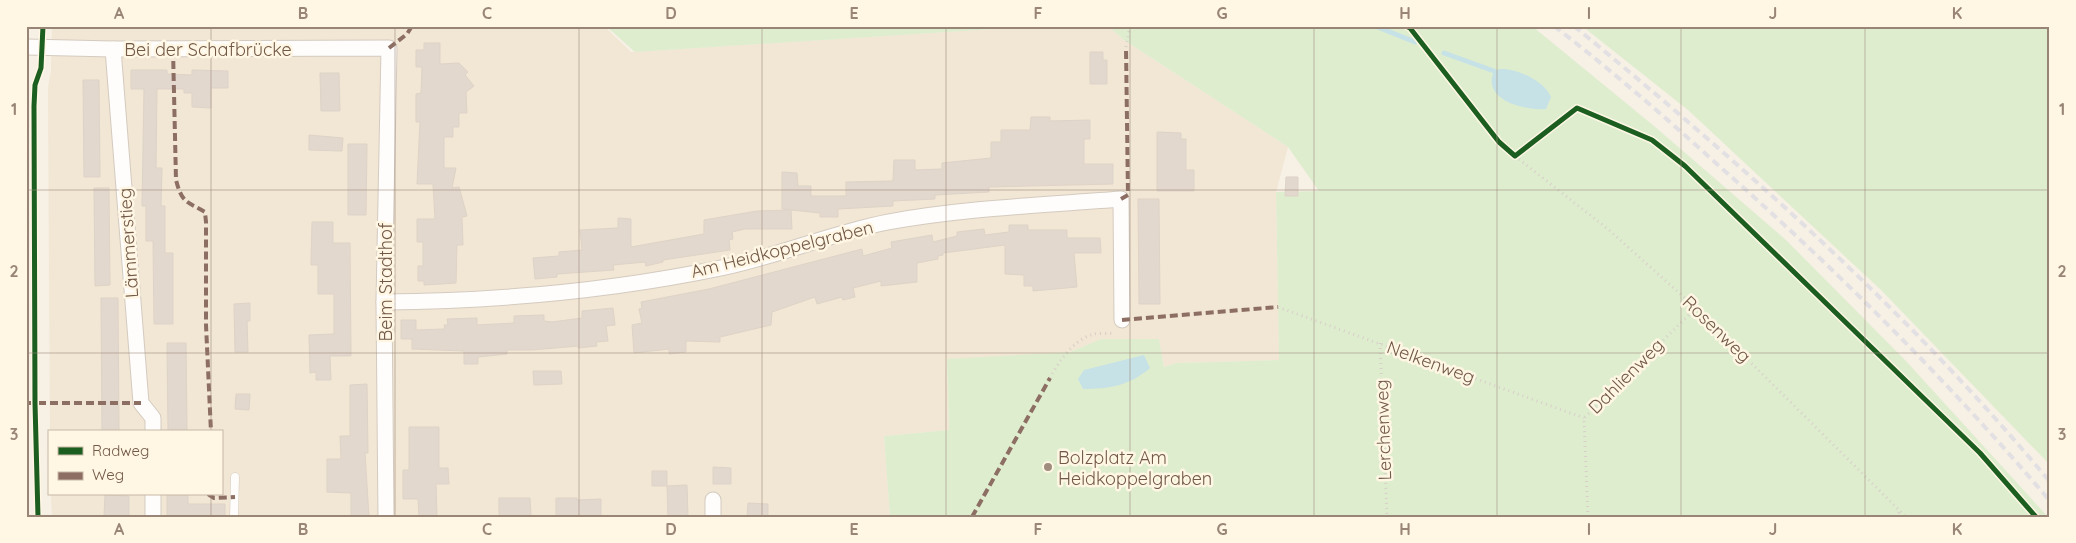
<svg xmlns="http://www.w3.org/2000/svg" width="2076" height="543" viewBox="0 0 2076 543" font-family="Quicksand,sans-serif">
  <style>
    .residential { fill: #f2e6d4 }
    .green { fill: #dfedcf }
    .water { fill: #c6e2e6 }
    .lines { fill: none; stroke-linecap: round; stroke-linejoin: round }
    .stream { stroke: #c6e2e6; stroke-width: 5 }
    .building { fill: #e2d8cd; stroke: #ded3c7 }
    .lane-casing { stroke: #d4cbc0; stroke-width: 9 }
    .street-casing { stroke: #d4cbc0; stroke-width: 17 }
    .path { stroke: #d7cfc8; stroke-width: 3; stroke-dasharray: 1 4; stroke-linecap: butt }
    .lane { stroke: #fefdfb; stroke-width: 8 }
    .street { stroke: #fefdfb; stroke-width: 15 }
    .rail { stroke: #e3e0e3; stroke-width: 4; stroke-dasharray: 8 5; stroke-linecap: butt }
    .quiet { stroke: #8d6e63; stroke-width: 4; stroke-dasharray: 8 4; stroke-linecap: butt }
    .cycleway-casing { stroke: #fff6e4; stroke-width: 8 }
    .cycleway { stroke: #1b5e20; stroke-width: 5 }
    .grid { fill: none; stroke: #998576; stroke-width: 1; stroke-opacity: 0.55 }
    .poi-dot { fill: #a08d7e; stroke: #fff6e4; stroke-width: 2 }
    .labels { text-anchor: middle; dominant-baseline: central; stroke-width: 5; stroke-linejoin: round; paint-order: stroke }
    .street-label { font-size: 18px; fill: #725846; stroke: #fff6e4 }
    .poi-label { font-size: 18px; fill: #725846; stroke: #fff6e4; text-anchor: start }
    .neatline { fill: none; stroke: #998576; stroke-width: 2 }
    .grid-label { font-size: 16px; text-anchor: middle; font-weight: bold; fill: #998576 }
  </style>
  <rect width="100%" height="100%" fill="#f6f0e5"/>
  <polygon class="residential" points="52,26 604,26 631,52 1042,26 1108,26 1124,40 1288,147 1276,192 1279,360 1176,363 1164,367 1159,339 1102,339 1070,352 947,360 949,430 884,436 890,517 52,517 51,494 221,494 221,432 50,432 48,88 51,71"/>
  <g class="green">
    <polygon points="606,26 1042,26 635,52"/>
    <polygon points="1108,26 1532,26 1654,126 1786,240 1906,361 2048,517 890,517 884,436 949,430 947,359 1070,352 1101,339 1159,339 1164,367 1176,363 1279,360 1276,192 1319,191 1288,147 1124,40"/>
    <polygon points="1582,26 2050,26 2050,465 1881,290 1688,110"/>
  </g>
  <g class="water">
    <path d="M1500,69C1517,68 1544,81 1551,97L1546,109C1525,111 1481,100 1494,71Z"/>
    <path d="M1144,355L1150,368C1129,386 1109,389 1083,389L1078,379L1084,370Z"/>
  </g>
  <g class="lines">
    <g class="stream">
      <polyline points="1375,26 1415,42"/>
      <polyline points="1444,53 1494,71"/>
    </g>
  </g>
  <g class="building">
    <polygon points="424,43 440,43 440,64 459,63 468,72 465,75 474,86 466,92 467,113 459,113 459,127 453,127 453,137 444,137 444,168 456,168 452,188 459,187 467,216 462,217 463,245 457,245 456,283 424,285 424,281 418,281 418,266 423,266 423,242 417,242 417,219 435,219 433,184 417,184 420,122 416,122 416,94 421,93 422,67 416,67 416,50 424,50"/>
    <polygon points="1090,52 1103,52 1103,60 1107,60 1107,84 1090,84"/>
    <polygon points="131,70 167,70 167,74 192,75 192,70 228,71 228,88 211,88 211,108 192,107 192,93 184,93 184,89 157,89 156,168 162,168 161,206 165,206 165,253 173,253 173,324 154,324 153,241 146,241 146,206 142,206 144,89 131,89"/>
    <polygon points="320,73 339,73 340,111 321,111"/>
    <polygon points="83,80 99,80 100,177 84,177"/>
    <polygon points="1031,117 1050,117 1050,121 1090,120 1090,139 1084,139 1084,164 1113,164 1113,184 989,187 989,192 935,195 935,199 893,201 893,206 838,209 838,217 820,217 820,213 782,209 782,172 797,173 798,186 811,186 811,196 846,196 846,182 893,181 894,160 915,160 915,170 942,169 942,163 991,158 991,142 1001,142 1001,130 1030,130"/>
    <polygon points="1157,132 1181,133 1181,139 1186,139 1186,170 1194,170 1194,191 1157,191"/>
    <polygon points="309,135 343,138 342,151 309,150"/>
    <polygon points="348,144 367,144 366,215 348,215"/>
    <polygon points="1286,177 1298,177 1298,196 1285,196"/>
    <polygon points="94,188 109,188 110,285 95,286"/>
    <polygon points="1138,199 1159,199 1160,304 1139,304"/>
    <polygon points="791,210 792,229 745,229 732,232 733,239 729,240 730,250 663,260 663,262 646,266 645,262 613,265 614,270 557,274 557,277 535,279 533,258 559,256 559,252 582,250 580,230 618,228 618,218 631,219 631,247 704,234 704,220 757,211"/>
    <polygon points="312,222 333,222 333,243 350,243 351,356 330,356 331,380 316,380 316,372 310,373 309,335 334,334 334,294 318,294 318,265 311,265"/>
    <polygon points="1009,225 1028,225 1028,230 1067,230 1067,238 1100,238 1101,253 1074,253 1077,287 1033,291 1033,286 1024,286 1024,275 1005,274 1005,245 943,253 943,255 938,256 938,259 917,263 917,282 881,286 881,281 853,288 855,297 843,300 842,297 817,304 815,297 772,312 771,325 720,337 720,342 686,341 686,352 669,354 669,349 634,353 632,325 642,323 639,309 642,308 641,302 709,289 862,249 863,256 892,248 891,242 932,235 933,242 957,236 957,232 984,229 985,235 1009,232"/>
    <polygon points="101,298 118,298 119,432 102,432"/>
    <polygon points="250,303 250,321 247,321 248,352 235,352 234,304"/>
    <polygon points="613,308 615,325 606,326 608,341 596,342 597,346 578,348 578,346 532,350 507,350 507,354 478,357 478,364 464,364 464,351 412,349 412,339 401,339 401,320 416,320 416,330 445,329 444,325 448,325 447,319 477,318 477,325 496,324 514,323 514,316 544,315 544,321 552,322 582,318 582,311"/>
    <polygon points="167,343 186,343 187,432 168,432"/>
    <polygon points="533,371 561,371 562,384 534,385"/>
    <polygon points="367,384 368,453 365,453 369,517 351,517 351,493 327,492 327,459 341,459 340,436 350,436 350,385"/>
    <polygon points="236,394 250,394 249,410 235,409"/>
    <polygon points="409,427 439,427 439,468 448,468 449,484 436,484 437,517 419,517 418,499 403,499 403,470 409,470"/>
    <polygon points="713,467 731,468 731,484 713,484"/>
    <polygon points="652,471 667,471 667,486 687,485 688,517 668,517 667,486 652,486"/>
    <polygon points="167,494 188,494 188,504 225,504 225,517 167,517"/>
    <polygon points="105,495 129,496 129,517 104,517"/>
    <polygon points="499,498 530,498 531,515 499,517"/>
    <polygon points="556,498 577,498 577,500 601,499 601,517 556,517"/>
    <polygon points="748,503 768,504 768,517 747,517"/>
  </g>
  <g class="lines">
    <defs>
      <polyline id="lane" points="234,517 235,477"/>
      <g id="street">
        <polyline points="26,47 113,49 389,48 384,302 386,517"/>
        <polyline points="113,49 141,403 153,418 153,432"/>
        <path d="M384,302C498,301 610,291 721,268C778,256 832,233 888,222C965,208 1044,205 1121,199L1122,320"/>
        <polyline points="153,517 153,494"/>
        <polyline points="713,517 713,500"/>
      </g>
    </defs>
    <use href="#lane" class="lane-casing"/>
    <use href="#street" class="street-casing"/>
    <g class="path">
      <polyline points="1126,47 1130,26"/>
      <polyline points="1515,156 1609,230 1696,308 1906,517"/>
      <polyline points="1278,307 1584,418"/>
      <polyline points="1380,343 1387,517"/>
      <path d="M1050,378C1059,361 1074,339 1094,334C1100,333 1108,334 1114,333"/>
      <polyline points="1588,517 1584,418 1696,308"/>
      <polyline points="1895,517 1900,511"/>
    </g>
    <use href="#lane" class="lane"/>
    <use href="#street" class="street"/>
    <g class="rail">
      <path d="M1554,26C1611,70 1665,117 1718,165C1836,269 1948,381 2050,501"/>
      <path d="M1574,26C1744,166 1909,312 2050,482"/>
    </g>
    <g class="quiet">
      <polyline points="389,48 407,34 412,26"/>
      <path d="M173,49L176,180C182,203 186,201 205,212L206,222V325L211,432"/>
      <polyline points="1121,199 1128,195 1126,47"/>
      <polyline points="1122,320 1278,307"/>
      <polyline points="26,403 141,403"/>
      <polyline points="208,494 214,498 235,497"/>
      <polyline points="972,517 1050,378"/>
    </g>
    <defs>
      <g id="cycleway">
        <polyline points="1406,26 1410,28 1499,142 1515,156 1577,108 1652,140 1685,166 1980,453 2036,517"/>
        <polyline points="38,517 35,403 34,106 35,85 41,68 43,26"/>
      </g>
    </defs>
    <use href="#cycleway" class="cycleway-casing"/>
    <use href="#cycleway" class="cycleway"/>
  </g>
  <path class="grid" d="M211,26V432M395,26V517M579,26V517M762,26V517M946,26V517M1130,26V517M1314,26V517M1497,26V517M1681,26V517M1865,26V517M26,190H2050M26,353H2050M211,494V517"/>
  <circle class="poi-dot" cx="1048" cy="467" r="5"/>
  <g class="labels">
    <g class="street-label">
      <text x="208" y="49">Bei der Schafbrücke</text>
      <text transform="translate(128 243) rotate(-94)">Lämmerstieg</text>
      <text transform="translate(782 249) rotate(-14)">Am Heidkoppelgraben</text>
      <text transform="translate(385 282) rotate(-90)">Beim Stadthof</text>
      <text transform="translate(1717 329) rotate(44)">Rosenweg</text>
      <text transform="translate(1431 362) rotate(20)">Nelkenweg</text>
      <text transform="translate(1626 376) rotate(-45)">Dahlienweg</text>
      <text transform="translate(1383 430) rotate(-92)">Lerchenweg</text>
    </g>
    <g class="poi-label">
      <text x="1058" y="457">Bolzplatz Am<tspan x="1058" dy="21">Heidkoppelgraben</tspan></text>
    </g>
  </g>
  <rect width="2076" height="543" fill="none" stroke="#fff6e4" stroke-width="55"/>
  <rect x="48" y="430" width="175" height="65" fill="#fff6e4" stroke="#c7b7a5"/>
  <rect x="58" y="447" width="25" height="8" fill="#1b5e20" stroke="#c7b7a5"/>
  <text x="92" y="456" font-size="15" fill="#725846">Radweg</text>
  <rect x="58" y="472" width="25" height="8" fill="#8d6e63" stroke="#c7b7a5"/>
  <text x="92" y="480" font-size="15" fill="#725846">Weg</text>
  <rect x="28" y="28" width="2020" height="488" class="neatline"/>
  <g class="grid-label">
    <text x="119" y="19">A</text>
    <text x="303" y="19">B</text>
    <text x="487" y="19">C</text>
    <text x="671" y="19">D</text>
    <text x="854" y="19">E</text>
    <text x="1038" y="19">F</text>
    <text x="1222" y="19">G</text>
    <text x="1405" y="19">H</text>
    <text x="1589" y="19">I</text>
    <text x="1773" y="19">J</text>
    <text x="1957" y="19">K</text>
    <text x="14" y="115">1</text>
    <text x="2062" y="115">1</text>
    <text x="14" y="277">2</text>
    <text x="2062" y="277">2</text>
    <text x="14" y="440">3</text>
    <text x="2062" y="440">3</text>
    <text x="119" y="535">A</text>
    <text x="303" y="535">B</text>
    <text x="487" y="535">C</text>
    <text x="671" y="535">D</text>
    <text x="854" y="535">E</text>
    <text x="1038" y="535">F</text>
    <text x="1222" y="535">G</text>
    <text x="1405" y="535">H</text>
    <text x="1589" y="535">I</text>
    <text x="1773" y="535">J</text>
    <text x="1957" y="535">K</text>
  </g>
</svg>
